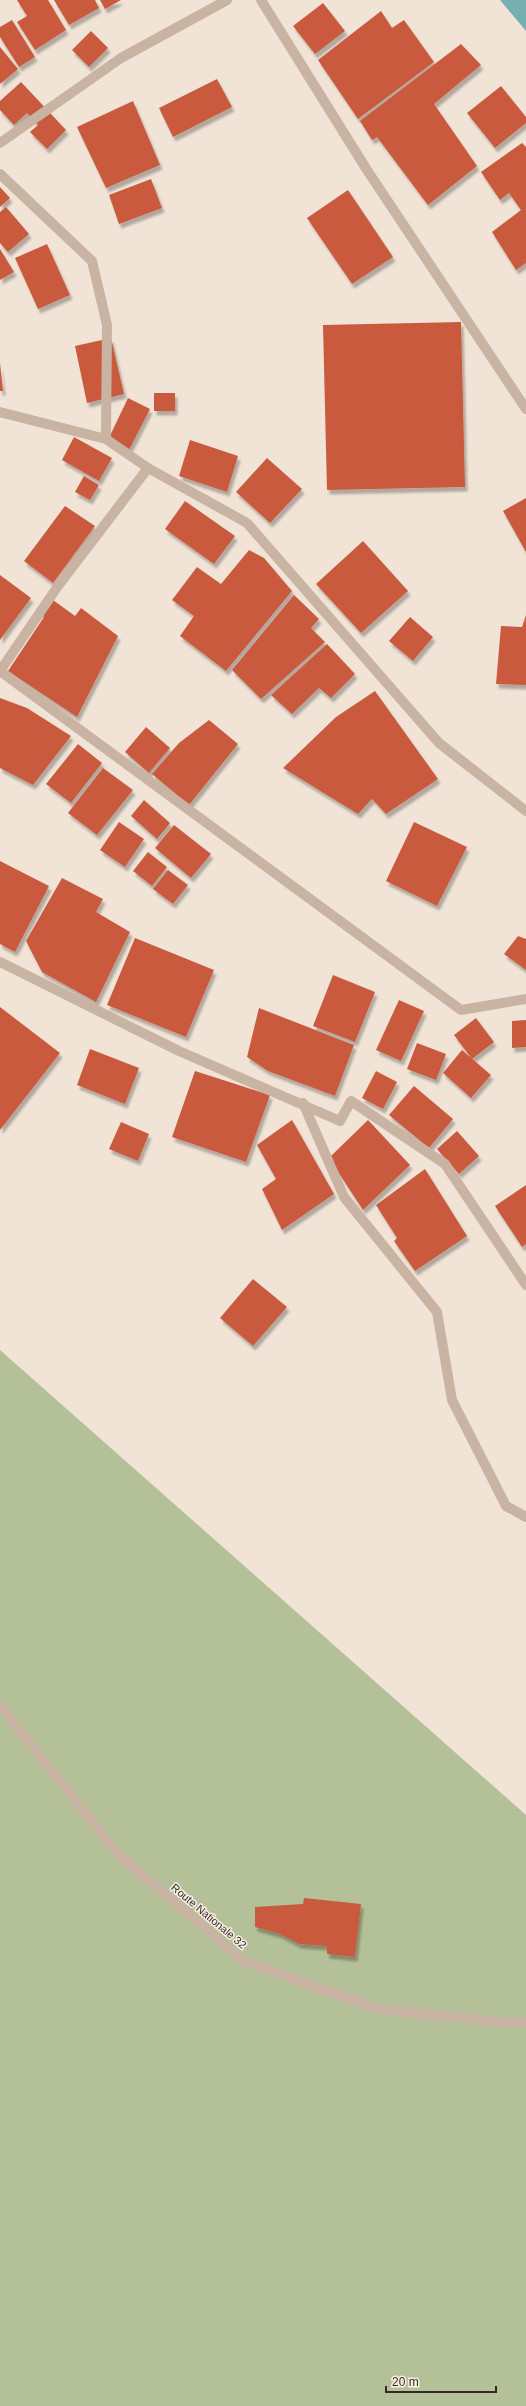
<svg xmlns="http://www.w3.org/2000/svg" width="526" height="2406" viewBox="0 0 526 2406" font-family="Helvetica,sans-serif">
  <style>
    .green { fill: #b4c097 }
    .water { fill: #76afaf }
    .building { fill: #c95a3e; filter: url(#shadow) }
    .lines { fill: none; stroke-linecap: round; stroke-linejoin: round }
    .minor { stroke: #c9b3a3; stroke-width: 10 }
    .tertiary { stroke: #c9b3a3; stroke-width: 10 }
    .labels { text-anchor: middle; dominant-baseline: central; stroke-width: 3; stroke-linejoin: round; paint-order: stroke }
    .street-label { font-size: 11px; fill: #342a25; stroke: #f9eee4 }
  </style>
  <defs>
    <filter id="shadow"><feDropShadow dx="2.5" dy="4.5" stdDeviation="1" flood-color="#0004"/></filter>
  </defs>
  <rect width="100%" height="100%" fill="#f1e4d7"/>
  <polygon class="green" points="0,1350 526,1815 526,2406 0,2406"/>
  <polygon class="water" points="500,0 526,0 526,31"/>
  <g class="building">
    <polygon points="17,0 48,0 66,30 35,50 17,22 27,16"/>
    <polygon points="54,0 95,0 99,8 69,25"/>
    <polygon points="100,0 121,0 105,9"/>
    <polygon points="323,3 345,31 315,54 293,26"/>
    <polygon points="381,11 392,28 404,20 434,62 358,119 318,60"/>
    <polygon points="12,20 35,57 19,67 0,37 0,27"/>
    <polygon points="91,31 108,48 89,67 72,50"/>
    <polygon points="461,44 481,65 434,104 477,166 428,205 377,137 372,140 360,121"/>
    <polygon points="0,47 18,69 0,84"/>
    <polygon points="217,79 232,107 173,137 159,108"/>
    <polygon points="21,82 66,130 47,149 30,132 38,125 27,113 14,125 0,110 0,101"/>
    <polygon points="501,86 526,117 526,123 495,148 467,113"/>
    <polygon points="133,101 160,165 106,188 77,127"/>
    <polygon points="522,143 526,147 526,263 516,270 492,232 521,210 509,193 500,200 481,172"/>
    <polygon points="151,179 162,208 119,224 109,195"/>
    <polygon points="0,187 10,198 0,207"/>
    <polygon points="348,190 393,257 352,284 307,218"/>
    <polygon points="6,207 29,234 8,252 0,243 0,212"/>
    <polygon points="47,244 70,295 38,309 15,258"/>
    <polygon points="0,249 14,272 0,280"/>
    <polygon points="461,322 465,487 327,490 323,325"/>
    <polygon points="111,338 124,394 87,403 75,346"/>
    <polygon points="0,363 3,391 0,391"/>
    <rect x="154" y="393" width="21" height="18"/>
    <polygon points="128,398 150,409 128,452 107,442"/>
    <polygon points="74,437 112,458 99,481 62,460"/>
    <polygon points="190,440 238,456 227,492 179,476"/>
    <polygon points="267,458 302,489 270,523 236,492"/>
    <polygon points="84,476 99,485 90,500 75,492"/>
    <polygon points="526,498 526,552 503,511"/>
    <polygon points="185,501 235,536 214,564 165,529"/>
    <polygon points="65,506 95,526 53,583 24,561"/>
    <polygon points="363,541 408,591 361,633 316,584"/>
    <polygon points="249,550 264,558 292,591 226,671 180,636 194,616 172,600 197,567 221,584"/>
    <polygon points="0,575 31,598 0,640"/>
    <polygon points="294,595 319,619 311,628 325,642 261,699 232,670"/>
    <polygon points="53,600 75,616 81,608 118,636 77,717 8,671 44,617 41,615"/>
    <polygon points="526,615 526,685 496,684 501,626 522,627"/>
    <polygon points="410,617 433,637 413,661 389,641"/>
    <polygon points="327,644 355,674 331,698 319,688 292,714 271,695"/>
    <polygon points="375,691 438,779 386,814 372,799 358,814 283,768 336,717"/>
    <polygon points="0,698 27,708 71,736 33,785 0,768"/>
    <polygon points="209,720 238,744 189,805 152,774 179,743"/>
    <polygon points="146,727 170,748 149,773 125,752"/>
    <polygon points="78,744 102,763 71,803 46,784"/>
    <polygon points="103,768 133,790 97,835 68,813"/>
    <polygon points="144,800 170,823 157,839 131,816"/>
    <polygon points="119,822 144,839 125,867 100,850"/>
    <polygon points="414,822 467,847 437,906 386,881"/>
    <polygon points="174,825 211,854 191,878 155,848"/>
    <polygon points="148,852 167,867 152,886 133,871"/>
    <polygon points="0,861 49,886 15,952 0,944"/>
    <polygon points="168,870 188,885 173,904 153,889"/>
    <polygon points="62,878 103,899 96,912 130,932 96,1002 42,972 26,941"/>
    <polygon points="518,936 526,939 526,970 504,954"/>
    <polygon points="135,938 214,970 186,1037 107,1005"/>
    <polygon points="333,975 375,992 355,1042 313,1026"/>
    <polygon points="399,1000 424,1011 401,1061 376,1050"/>
    <polygon points="0,1007 60,1053 0,1130"/>
    <polygon points="259,1008 354,1045 335,1096 268,1071 247,1057"/>
    <polygon points="476,1018 494,1042 472,1059 454,1035"/>
    <polygon points="526,1020 526,1047 512,1048 512,1021"/>
    <polygon points="417,1043 446,1054 436,1080 407,1069"/>
    <polygon points="90,1049 139,1068 125,1104 77,1085"/>
    <polygon points="462,1050 491,1075 471,1098 443,1073"/>
    <polygon points="195,1071 270,1095 246,1162 172,1137"/>
    <polygon points="376,1071 397,1082 383,1109 362,1098"/>
    <polygon points="414,1086 453,1119 429,1148 389,1115"/>
    <polygon points="292,1120 334,1194 282,1230 262,1189 276,1179 257,1145"/>
    <polygon points="368,1120 410,1165 363,1210 333,1164 331,1156"/>
    <polygon points="121,1122 149,1134 138,1161 109,1149"/>
    <polygon points="457,1131 479,1156 459,1174 437,1149"/>
    <polygon points="425,1169 467,1236 415,1271 394,1241 397,1238 376,1205"/>
    <polygon points="526,1185 526,1244 522,1247 495,1206"/>
    <polygon points="253,1279 287,1307 253,1346 220,1318"/>
    <polygon points="304,1898 361,1904 355,1957 327,1954 327,1946 299,1944 280,1934 255,1927 255,1907 303,1904"/>
  </g>
  <g class="lines">
    <g class="minor">
      <polyline points="261,0 367,170 526,409"/>
      <polyline points="0,143 121,58 227,0"/>
      <polyline points="0,174 92,261 107,325 106,439"/>
      <polyline points="0,412 106,439 148,468 247,523 439,743 526,811"/>
      <polyline points="0,671 461,1010 526,999"/>
      <polyline points="0,671 58,586 148,468"/>
      <polyline points="0,962 179,1051 340,1121 351,1101 445,1164 526,1285"/>
      <polyline points="303,1103 344,1197 437,1312 452,1400 506,1506 526,1517"/>
    </g>
    <polyline class="tertiary" points="0,1706 119,1855 243,1961 378,2009 513,2023 526,2022"/>
  </g>
  <g class="labels">
    <g class="street-label">
      <text transform="translate(209 1916) rotate(40)">Route Nationale 32</text>
    </g>
  </g>
  <path d="M386 2386v6h110v-6" fill="none" stroke="#342a25" stroke-width="2"/>
  <text x="392" y="2386" font-size="12" fill="#342a25" stroke="#f9eee4" stroke-width="3" paint-order="stroke">20 m</text>
</svg>
